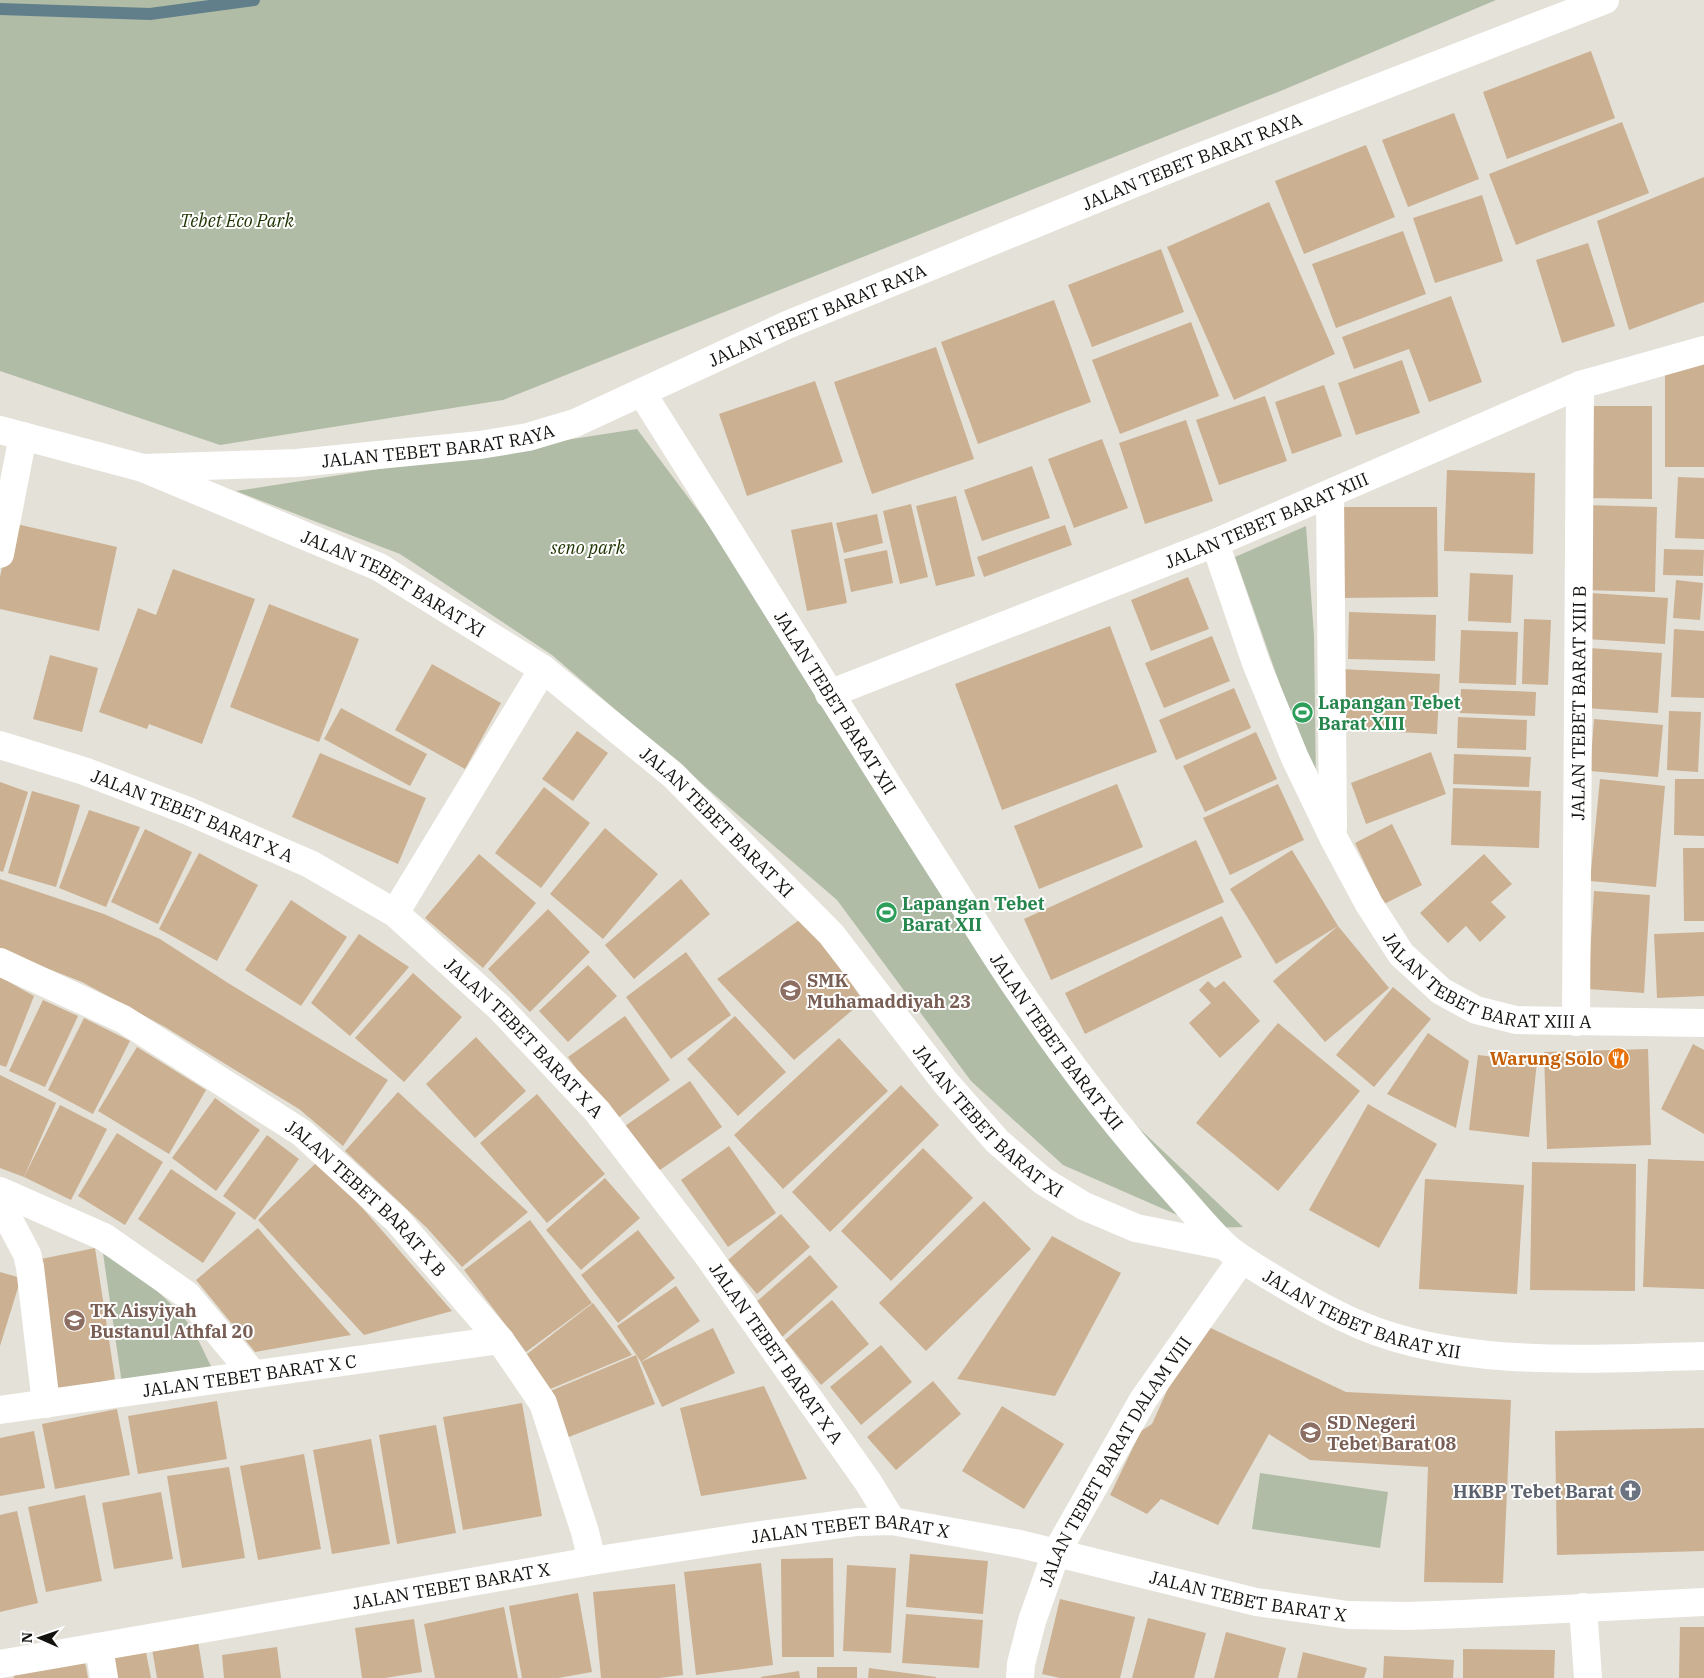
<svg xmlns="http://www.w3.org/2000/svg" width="1704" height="1678" viewBox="0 0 1704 1678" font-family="'IBM Plex Serif',serif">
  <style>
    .green { fill: #b0bca6 }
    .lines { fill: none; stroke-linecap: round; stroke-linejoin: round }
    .stream { stroke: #617f8a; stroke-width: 12 }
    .building { fill: #cbb092 }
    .minor { stroke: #fff; stroke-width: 28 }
    .tertiary { stroke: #fff; stroke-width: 28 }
    .labels { text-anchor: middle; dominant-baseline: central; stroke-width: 4; stroke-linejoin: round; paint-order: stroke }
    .street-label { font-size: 18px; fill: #13120f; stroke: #fff }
    .park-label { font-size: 18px; font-style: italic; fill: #1d3300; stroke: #fff }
    .leisure-label { font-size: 18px; font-weight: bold; fill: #27864d; stroke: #fff; text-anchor: start }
    .education-label { font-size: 18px; font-weight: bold; fill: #785e54; stroke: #fff; text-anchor: start }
    .food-label { font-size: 18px; font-weight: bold; fill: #c56008; stroke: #fff; text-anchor: end }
    .worship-label { font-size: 18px; font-weight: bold; fill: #5b616d; stroke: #fff; text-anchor: end }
  </style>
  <rect width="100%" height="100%" fill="#e4e1d8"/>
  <g class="green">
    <polygon points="0,0 1496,0 1283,90 503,400 220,445 0,371"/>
    <polygon points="637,429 705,520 1063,1056 1243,1227 1207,1228 1063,1165 971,1081 837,900 552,655 400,554 236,491"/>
    <polygon points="1306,526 1314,636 1316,787 1235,557"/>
    <path d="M103,1253C131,1268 173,1301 191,1327C199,1340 205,1355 212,1368L122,1384Z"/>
    <polygon points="1260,1473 1388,1492 1380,1548 1252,1529"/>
  </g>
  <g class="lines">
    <polyline class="stream" points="0,9 150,14 254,0"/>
  </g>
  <g class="building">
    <polygon points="1591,51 1615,118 1507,159 1483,92"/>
    <polygon points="1454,113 1479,179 1408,207 1382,140"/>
    <polygon points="1622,122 1649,193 1516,245 1489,174"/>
    <polygon points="1366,145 1395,217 1304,254 1275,181"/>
    <polygon points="1704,177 1704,302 1629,330 1597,221"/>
    <polygon points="1482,195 1503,261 1435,283 1413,218"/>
    <polygon points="1269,202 1335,354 1234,400 1167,247"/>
    <polygon points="1403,231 1426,294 1336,328 1312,264"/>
    <polygon points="1588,243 1615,326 1562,343 1536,260"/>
    <polygon points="1161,249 1184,312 1092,347 1068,285"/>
    <polygon points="1451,296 1482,382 1429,402 1409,349 1354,369 1342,337"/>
    <polygon points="1054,300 1091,402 978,444 941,342"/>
    <polygon points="1191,322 1219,396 1120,434 1092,360"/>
    <polygon points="936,347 974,459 872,494 834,382"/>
    <polygon points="1402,360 1420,413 1356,435 1338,383"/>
    <polygon points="1665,362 1704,363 1704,467 1665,467"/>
    <polygon points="815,381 843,462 747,496 719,414"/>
    <polygon points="1324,385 1342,436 1292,454 1275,402"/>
    <polygon points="1265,396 1287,461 1219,485 1196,420"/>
    <polygon points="1590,406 1652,406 1652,499 1589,498"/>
    <polygon points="1186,420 1213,501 1145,524 1119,443"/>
    <polygon points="1102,439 1128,508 1074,528 1048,459"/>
    <polygon points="1032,466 1050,518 982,541 964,490"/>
    <polygon points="1447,470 1535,473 1533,554 1444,551"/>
    <polygon points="1678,477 1704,478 1704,539 1675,538"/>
    <polygon points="956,496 975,576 936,586 916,506"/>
    <polygon points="911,504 928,577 900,584 883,511"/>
    <polygon points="1584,505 1657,507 1655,592 1582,590"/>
    <polygon points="1339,507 1437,507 1438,597 1339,598"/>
    <polygon points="877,514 883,543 844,553 836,523"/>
    <polygon points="832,522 847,603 807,611 791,530"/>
    <polygon points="12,523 117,547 99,631 0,609 0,577"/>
    <polygon points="1065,525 1072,545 984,577 977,557"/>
    <polygon points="1664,549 1704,550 1703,576 1663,575"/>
    <polygon points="887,550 893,583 851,592 844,559"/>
    <polygon points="173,569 255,599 202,744 149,724 147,729 99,712 138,608 156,615"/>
    <polygon points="1470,573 1513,575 1511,623 1468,621"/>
    <polygon points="1188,577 1209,629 1151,651 1131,600"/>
    <polygon points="1676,580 1703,583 1700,620 1673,618"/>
    <polygon points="1590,593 1668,598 1665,644 1586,639"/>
    <polygon points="269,604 359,639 319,742 230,707"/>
    <polygon points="1349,612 1436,615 1435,661 1348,659"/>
    <polygon points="1524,619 1551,620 1548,685 1522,684"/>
    <polygon points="1110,626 1157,752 1002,810 955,684"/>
    <polygon points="1674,629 1704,631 1704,698 1671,697"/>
    <polygon points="1461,630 1518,632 1516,685 1459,683"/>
    <polygon points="1212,636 1230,681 1164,708 1145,663"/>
    <polygon points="1589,648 1662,653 1658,713 1585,708"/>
    <polygon points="50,655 98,668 82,732 33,719"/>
    <polygon points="432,664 501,703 465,769 395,730"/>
    <polygon points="1341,669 1440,674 1437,734 1337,729"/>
    <polygon points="1234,688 1251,728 1176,760 1159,720"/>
    <polygon points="1461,689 1536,692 1535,716 1460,713"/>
    <polygon points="341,708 427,754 410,786 324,739"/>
    <polygon points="1669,711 1701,712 1698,772 1667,770"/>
    <polygon points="1458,717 1527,720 1526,750 1457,748"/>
    <polygon points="1594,719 1663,725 1658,777 1590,771"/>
    <polygon points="577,731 608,753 573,801 542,779"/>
    <polygon points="1256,732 1277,779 1205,812 1183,766"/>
    <polygon points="1431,752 1446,794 1366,824 1351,783"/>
    <polygon points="320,753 426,798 398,864 292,817"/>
    <polygon points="1454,754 1531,757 1529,787 1453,784"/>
    <polygon points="1600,779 1665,786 1656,887 1590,881"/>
    <polygon points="1675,779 1704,779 1704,836 1674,835"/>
    <polygon points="0,782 28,792 3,872 0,871"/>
    <polygon points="1117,784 1143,847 1039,889 1014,826"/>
    <polygon points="1278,784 1304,840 1230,875 1203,818"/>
    <polygon points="544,787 590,823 541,888 495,853"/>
    <polygon points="1453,788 1541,791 1539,848 1451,845"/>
    <polygon points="32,791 80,805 56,887 8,873"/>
    <polygon points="89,810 140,827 106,907 59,888"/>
    <polygon points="1392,824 1422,885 1384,904 1355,843"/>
    <polygon points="605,828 658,874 603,939 550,894"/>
    <polygon points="145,829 192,852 158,924 111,902"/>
    <polygon points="1196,840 1224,902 1051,980 1024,919"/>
    <polygon points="1683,848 1704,848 1704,921 1684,921"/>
    <polygon points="1292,850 1338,926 1276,964 1230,889"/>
    <polygon points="199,853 258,885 217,961 159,929"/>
    <polygon points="479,854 536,903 483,968 425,918"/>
    <polygon points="1484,854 1512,884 1491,902 1506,917 1480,942 1466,926 1448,943 1420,913"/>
    <polygon points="0,879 104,914 160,939 228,983 388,1080 343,1146 299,1109 165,1027 82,982 0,950"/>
    <polygon points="681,879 710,914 634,979 605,945"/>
    <polygon points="1594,891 1650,895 1644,993 1588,989"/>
    <polygon points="291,900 347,937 301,1006 245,970"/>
    <polygon points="548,909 590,952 530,1012 488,969"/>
    <polygon points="806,915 863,1001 794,1060 717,979"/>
    <polygon points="1222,916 1242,957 1085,1034 1065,993"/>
    <polygon points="1338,926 1389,988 1325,1042 1273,981"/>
    <polygon points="1704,932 1704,996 1657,998 1654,934"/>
    <polygon points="359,934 409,967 350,1036 311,1003"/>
    <polygon points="686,952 731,1015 671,1059 626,997"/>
    <polygon points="588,965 617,996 568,1042 539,1011"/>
    <polygon points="413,973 462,1017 404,1082 355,1038"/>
    <polygon points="0,977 34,996 6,1067 0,1065"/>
    <polygon points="1208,981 1215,988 1224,981 1260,1021 1220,1058 1189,1023 1211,1003 1199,990"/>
    <polygon points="1393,987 1431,1019 1374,1087 1336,1055"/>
    <polygon points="43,1000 78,1016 45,1087 9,1071"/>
    <polygon points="625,1016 670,1080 614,1121 568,1057"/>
    <polygon points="735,1016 786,1072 738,1116 687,1059"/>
    <polygon points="84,1018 130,1041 93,1114 48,1090"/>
    <polygon points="1278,1023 1360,1091 1278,1191 1196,1123"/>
    <polygon points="1428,1033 1469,1061 1456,1128 1387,1094"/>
    <polygon points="476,1037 526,1091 475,1138 426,1084"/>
    <polygon points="839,1038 888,1091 783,1189 734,1135"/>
    <polygon points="1693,1044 1704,1050 1704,1134 1661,1109"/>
    <polygon points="137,1047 206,1090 169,1154 98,1111"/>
    <polygon points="1648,1049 1651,1145 1547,1149 1544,1052"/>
    <polygon points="1478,1055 1537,1062 1529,1137 1469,1130"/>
    <polygon points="0,1075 56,1103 24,1177 0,1168"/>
    <polygon points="690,1081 722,1127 657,1172 625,1126"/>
    <polygon points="901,1085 939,1125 830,1232 792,1192"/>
    <polygon points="398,1092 528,1212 462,1267 427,1228 345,1151"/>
    <polygon points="537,1094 605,1174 547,1223 480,1143"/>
    <polygon points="215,1098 260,1130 216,1191 172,1158"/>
    <polygon points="1368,1104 1437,1144 1379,1248 1309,1210"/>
    <polygon points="60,1105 107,1129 71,1200 24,1177"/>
    <polygon points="117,1133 163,1162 125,1225 78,1196"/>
    <polygon points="267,1135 299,1159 255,1220 223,1196"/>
    <polygon points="729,1146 776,1213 728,1247 681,1180"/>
    <polygon points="923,1148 973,1198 891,1281 841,1231"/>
    <polygon points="1648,1159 1704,1161 1704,1289 1643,1287"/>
    <polygon points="318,1161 365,1211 452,1311 364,1335 258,1220"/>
    <polygon points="1532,1162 1636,1164 1635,1291 1530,1290"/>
    <polygon points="171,1169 236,1213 203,1263 138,1219"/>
    <polygon points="605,1178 640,1218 581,1270 546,1230"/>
    <polygon points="1425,1179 1524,1185 1517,1294 1419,1289"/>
    <polygon points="984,1201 1031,1249 926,1351 879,1303"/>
    <polygon points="781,1214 810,1247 757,1294 728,1260"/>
    <polygon points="530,1220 592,1303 526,1352 464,1270"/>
    <polygon points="258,1228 292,1268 351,1335 255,1352 196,1280"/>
    <polygon points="638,1230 675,1278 618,1323 581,1275"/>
    <polygon points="1052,1236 1121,1273 1055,1396 957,1379"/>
    <polygon points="95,1248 115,1379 48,1393 36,1260"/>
    <polygon points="810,1255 838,1287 782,1337 754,1304"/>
    <polygon points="0,1272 21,1278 0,1346"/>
    <polygon points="676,1286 700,1321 641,1362 617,1326"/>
    <polygon points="832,1300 869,1344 821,1385 785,1340"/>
    <polygon points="593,1303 632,1355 548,1390 527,1354"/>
    <polygon points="1198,1322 1346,1392 1511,1400 1503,1583 1424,1582 1428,1467 1310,1460 1269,1434 1218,1525 1161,1499 1147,1514 1110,1495 1141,1431 1152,1424"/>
    <polygon points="713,1328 735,1373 662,1407 641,1362"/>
    <polygon points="881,1345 912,1382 861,1425 830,1387"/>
    <polygon points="636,1355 655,1404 566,1438 548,1392"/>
    <polygon points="933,1381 961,1414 896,1470 867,1437"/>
    <polygon points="764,1386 807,1479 701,1496 680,1408"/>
    <polygon points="217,1401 227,1459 138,1474 128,1416"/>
    <polygon points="522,1403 542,1516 463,1530 443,1417"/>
    <polygon points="1002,1406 1064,1444 1024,1509 962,1471"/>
    <polygon points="117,1409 130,1475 55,1489 42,1424"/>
    <polygon points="436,1425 456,1533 397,1544 379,1435"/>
    <polygon points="1704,1428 1704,1551 1557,1555 1555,1431"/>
    <polygon points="34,1431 45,1488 0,1496 0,1438"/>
    <polygon points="371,1439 390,1544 332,1554 313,1450"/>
    <polygon points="304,1454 321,1549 258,1560 240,1466"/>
    <polygon points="229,1467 245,1558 182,1568 167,1476"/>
    <polygon points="161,1492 173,1559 114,1569 102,1503"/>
    <polygon points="85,1495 102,1581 46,1592 28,1507"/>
    <polygon points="17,1511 38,1603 0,1612 0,1515"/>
    <polygon points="910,1554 988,1561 983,1614 906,1607"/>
    <polygon points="833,1558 834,1657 782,1657 781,1559"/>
    <polygon points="761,1563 773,1665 696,1675 684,1572"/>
    <polygon points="847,1565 896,1568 891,1653 843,1651"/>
    <polygon points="675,1584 683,1675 659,1678 601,1678 593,1592"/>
    <polygon points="578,1593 592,1672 558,1678 522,1678 509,1606"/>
    <polygon points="1060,1599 1135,1617 1120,1678 1060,1678 1042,1674"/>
    <polygon points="504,1607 518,1678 435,1678 424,1624"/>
    <polygon points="906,1614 983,1620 979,1668 902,1663"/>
    <polygon points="1148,1618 1206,1633 1194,1678 1132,1678"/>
    <polygon points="414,1619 422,1672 385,1678 362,1678 355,1628"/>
    <polygon points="1680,1627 1704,1627 1704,1678 1679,1678"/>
    <polygon points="1226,1632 1286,1648 1278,1678 1214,1678"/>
    <polygon points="197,1635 204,1678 157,1678 151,1643"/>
    <polygon points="145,1647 151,1678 111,1678 106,1653"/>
    <polygon points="277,1647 281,1678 224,1678 222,1655"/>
    <polygon points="1463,1649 1555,1650 1554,1678 1463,1678"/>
    <polygon points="1303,1652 1367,1668 1364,1678 1297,1678"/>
    <polygon points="1384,1656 1454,1660 1453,1678 1383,1678"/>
    <polygon points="84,1657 88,1678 14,1678 13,1669"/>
    <rect x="817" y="1667" width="40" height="11"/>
    <polygon points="869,1668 936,1677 936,1678 868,1678"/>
    <polygon points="799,1671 800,1678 761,1678 761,1677"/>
  </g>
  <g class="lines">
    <g class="minor">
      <path id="s1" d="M642,393C747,559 849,726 955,891C977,926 998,961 1022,995C1068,1063 1119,1130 1174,1190C1191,1209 1208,1230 1226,1247C1240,1259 1256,1268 1271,1277C1300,1295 1329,1312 1360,1325C1463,1369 1594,1358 1704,1356"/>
      <path id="s2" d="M143,468L379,567L543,669L673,775L831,934L945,1082L997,1141L1043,1181L1084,1206L1136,1228L1225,1246"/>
      <polyline points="1330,494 1333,828"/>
      <path id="s3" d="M1215,543L1256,663L1295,758L1333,837L1369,904L1401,954L1441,991L1476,1010L1516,1020L1704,1023"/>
      <polyline points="0,554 23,436"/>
      <path id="s4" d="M829,694L1215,543L1580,385L1704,350"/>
      <path id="s5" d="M0,745L84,771L188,811L310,864L395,913L500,1008L597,1111L706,1253L868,1482L892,1521"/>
      <polyline points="395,913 543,669"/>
      <path id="s6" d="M0,962L123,1019L302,1133L397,1220L500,1340L543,1403L585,1532L592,1561"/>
      <path id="s7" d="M1576,1022L1580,385"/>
      <polyline points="0,1191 104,1237 187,1295 253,1374"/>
      <polyline points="0,1203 27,1254 30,1267 46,1404"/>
      <path id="s8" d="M0,1410L500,1340"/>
      <polyline points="1583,1607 1588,1678"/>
      <polyline points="99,1647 104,1678"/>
      <path id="s9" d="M0,1664L592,1561L747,1537L857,1522L892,1521L1020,1544L1256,1602L1348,1615L1407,1616L1463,1614L1704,1602"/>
      <path id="s10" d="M1020,1678L1021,1664L1032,1621L1056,1553L1143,1400L1242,1259"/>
    </g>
    <path class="tertiary" id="s11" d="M0,430L143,468L297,463L480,445L528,437L575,423L787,325L1179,165L1605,0"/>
  </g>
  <defs>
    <symbol id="stadium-disc" viewBox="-11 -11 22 22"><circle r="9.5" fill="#2e9e5b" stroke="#fff"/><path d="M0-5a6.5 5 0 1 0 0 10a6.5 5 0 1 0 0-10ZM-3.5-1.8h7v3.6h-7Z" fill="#fff"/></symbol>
    <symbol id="school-disc" viewBox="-11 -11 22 22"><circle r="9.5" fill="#8d6e63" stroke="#fff"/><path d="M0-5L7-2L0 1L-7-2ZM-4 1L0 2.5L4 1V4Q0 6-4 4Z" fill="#fff"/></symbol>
    <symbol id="restaurant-disc" viewBox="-11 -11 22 22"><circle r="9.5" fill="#e8710a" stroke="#fff"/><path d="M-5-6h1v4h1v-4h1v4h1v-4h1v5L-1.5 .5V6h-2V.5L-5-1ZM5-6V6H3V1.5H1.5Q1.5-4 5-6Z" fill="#fff"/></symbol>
    <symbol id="church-disc" viewBox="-11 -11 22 22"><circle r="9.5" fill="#6b7280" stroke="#fff"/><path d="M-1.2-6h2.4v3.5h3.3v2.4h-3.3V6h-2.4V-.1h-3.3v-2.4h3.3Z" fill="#fff"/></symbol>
  </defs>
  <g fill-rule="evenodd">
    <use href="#stadium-disc" x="1290" y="700" width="25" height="25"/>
    <use href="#stadium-disc" x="874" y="900" width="25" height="25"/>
    <use href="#school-disc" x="778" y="978" width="25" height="25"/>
    <use href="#restaurant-disc" x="1606" y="1046" width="25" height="25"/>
    <use href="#school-disc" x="62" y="1308" width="25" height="25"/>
    <use href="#school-disc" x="1298" y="1420" width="25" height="25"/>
    <use href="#church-disc" x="1618" y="1478" width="25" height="25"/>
  </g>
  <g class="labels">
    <g class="street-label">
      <text stroke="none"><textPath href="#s11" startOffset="1254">JALAN TEBET BARAT RAYA</textPath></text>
      <text stroke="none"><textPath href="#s11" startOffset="849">JALAN TEBET BARAT RAYA</textPath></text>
      <text stroke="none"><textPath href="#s11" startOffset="444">JALAN TEBET BARAT RAYA</textPath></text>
      <text stroke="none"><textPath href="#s4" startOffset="471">JALAN TEBET BARAT XIII</textPath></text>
      <text stroke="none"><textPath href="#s2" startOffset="276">JALAN TEBET BARAT XI</textPath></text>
      <text stroke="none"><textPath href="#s1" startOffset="365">JALAN TEBET BARAT XII</textPath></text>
      <text stroke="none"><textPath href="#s7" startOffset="319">JALAN TEBET BARAT XIII B</textPath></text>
      <text stroke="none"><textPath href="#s5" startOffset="205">JALAN TEBET BARAT X A</textPath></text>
      <text stroke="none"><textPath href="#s2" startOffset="681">JALAN TEBET BARAT XI</textPath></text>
      <text stroke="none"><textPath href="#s3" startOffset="546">JALAN TEBET BARAT XIII A</textPath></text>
      <text stroke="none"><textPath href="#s5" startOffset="610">JALAN TEBET BARAT X A</textPath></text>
      <text stroke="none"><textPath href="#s1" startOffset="770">JALAN TEBET BARAT XII</textPath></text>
      <text stroke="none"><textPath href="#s2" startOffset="1086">JALAN TEBET BARAT XI</textPath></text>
      <text stroke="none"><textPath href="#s6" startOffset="439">JALAN TEBET BARAT X B</textPath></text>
      <text stroke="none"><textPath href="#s1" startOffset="1190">JALAN TEBET BARAT XII</textPath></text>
      <text stroke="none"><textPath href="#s5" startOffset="1015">JALAN TEBET BARAT X A</textPath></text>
      <text stroke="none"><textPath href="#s8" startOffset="252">JALAN TEBET BARAT X C</textPath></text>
      <text stroke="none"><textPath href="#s10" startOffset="239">JALAN TEBET BARAT DALAM VIII</textPath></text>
      <text stroke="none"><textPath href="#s9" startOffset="862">JALAN TEBET BARAT X</textPath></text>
      <text stroke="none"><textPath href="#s9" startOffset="458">JALAN TEBET BARAT X</textPath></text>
      <text stroke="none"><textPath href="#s9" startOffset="1268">JALAN TEBET BARAT X</textPath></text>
    </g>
    <g class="park-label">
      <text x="237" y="220">Tebet Eco Park</text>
      <text x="588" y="547">seno park</text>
    </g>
    <g class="leisure-label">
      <text x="1318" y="702">Lapangan Tebet<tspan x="1318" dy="21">Barat XIII</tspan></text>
      <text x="902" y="903">Lapangan Tebet<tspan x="902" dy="21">Barat XII</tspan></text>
    </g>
    <g class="education-label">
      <text x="807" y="980">SMK<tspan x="807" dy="21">Muhamaddiyah 23</tspan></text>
      <text x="90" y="1310">TK Aisyiyah<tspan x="90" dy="21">Bustanul Athfal 20</tspan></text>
      <text x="1327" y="1422">SD Negeri<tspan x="1327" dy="21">Tebet Barat 08</tspan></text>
    </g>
    <g class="food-label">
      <text x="1603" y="1058">Warung Solo</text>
    </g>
    <g class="worship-label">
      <text x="1614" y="1491">HKBP Tebet Barat</text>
    </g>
  </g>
  <g transform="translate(40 1638) rotate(272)" stroke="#ffffff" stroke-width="4" paint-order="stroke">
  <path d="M0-4L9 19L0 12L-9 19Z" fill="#13120f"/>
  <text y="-8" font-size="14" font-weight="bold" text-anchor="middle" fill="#13120f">N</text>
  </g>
</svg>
